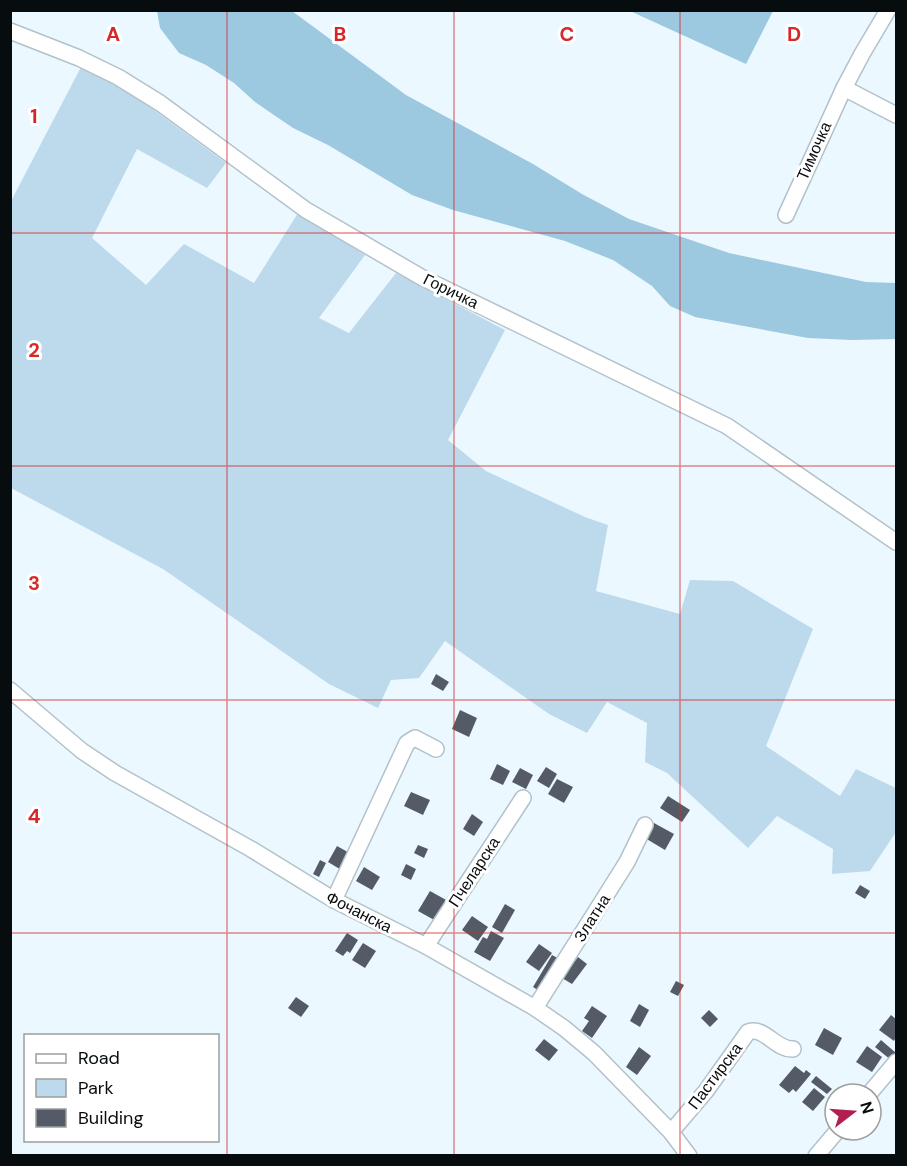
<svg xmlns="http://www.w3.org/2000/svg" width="907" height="1166" viewBox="0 0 907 1166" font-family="'DM Sans',sans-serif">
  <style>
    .green { fill: #bcdaeb }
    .forest { fill: #9cc8e0 }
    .building { fill: #545b66 }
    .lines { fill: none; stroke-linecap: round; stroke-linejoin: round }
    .minor-casing { stroke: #b3c2c9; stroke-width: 18 }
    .minor { stroke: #fff; stroke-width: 15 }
    .grid { fill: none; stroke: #d62828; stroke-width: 1.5; stroke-opacity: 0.55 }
    .labels { text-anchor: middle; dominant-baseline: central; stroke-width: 6; stroke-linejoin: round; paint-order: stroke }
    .street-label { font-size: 16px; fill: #070c0f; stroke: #fff }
    .grid-label { font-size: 20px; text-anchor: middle; font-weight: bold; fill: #d62828; stroke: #fff; stroke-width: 6; stroke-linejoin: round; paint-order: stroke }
  </style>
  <rect width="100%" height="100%" fill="#ecf8ff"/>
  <polygon class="green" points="81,67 132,94 226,163 207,188 137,149 92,238 146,285 184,244 254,283 298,213 365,255 319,318 349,333 396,273 505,330 448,440 486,471 585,517 608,525 596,591 680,614 690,580 733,581 813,629 766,746 840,796 856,769 896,788 896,832 870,871 832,874 833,849 777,816 748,848 667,773 645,762 647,723 607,702 587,733 549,714 445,641 419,678 391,680 378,708 329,684 163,569 11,488 10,203"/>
  <g class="forest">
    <polygon points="157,11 292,11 406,95 533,164 582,194 629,219 729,253 866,282 896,283 896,339 852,340 808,338 695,317 670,306 652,286 613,260 565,241 453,210 412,195 328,145 293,128 255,102 234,83 206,65 179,53 160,28"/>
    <polygon points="630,11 773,11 746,64"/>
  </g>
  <g class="building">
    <polygon points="436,674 449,682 443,691 431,684"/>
    <polygon points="460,710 477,718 469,737 452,729"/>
    <polygon points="497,764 510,771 503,785 490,779"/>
    <polygon points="546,767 557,774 549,788 537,781"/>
    <polygon points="520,768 533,775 526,789 512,782"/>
    <polygon points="557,779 573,787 564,803 548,794"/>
    <polygon points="411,792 430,800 423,815 404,806"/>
    <polygon points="668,796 690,810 682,822 660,808"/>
    <polygon points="472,814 483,822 474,836 463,829"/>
    <polygon points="654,823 674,834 665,850 645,838"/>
    <polygon points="418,845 428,849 424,858 414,853"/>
    <polygon points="337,846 353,855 343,871 328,862"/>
    <polygon points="320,860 326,863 319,877 313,874"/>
    <polygon points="406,864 416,869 411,880 401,875"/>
    <polygon points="364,867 380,877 372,890 356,881"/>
    <polygon points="860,885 870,891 865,899 855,893"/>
    <polygon points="430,891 448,901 436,921 418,911"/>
    <polygon points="505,904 515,910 502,933 492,927"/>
    <polygon points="472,916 488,927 478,941 462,930"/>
    <polygon points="491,931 504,938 490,961 474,952 483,937 487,939"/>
    <polygon points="347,933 358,940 350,953 347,951 343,956 335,951"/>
    <polygon points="363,943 376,951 365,968 352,960"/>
    <polygon points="539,944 552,953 539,971 526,962"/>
    <polygon points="552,955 561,960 541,992 533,987"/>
    <polygon points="578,957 587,964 572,984 562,978"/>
    <polygon points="676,981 684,985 678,996 670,992"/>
    <polygon points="296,997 309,1006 301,1017 288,1008"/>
    <polygon points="639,1004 649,1010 640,1027 630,1021"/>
    <polygon points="592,1006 607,1016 592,1038 582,1031 589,1021 584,1018"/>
    <polygon points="709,1010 718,1019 710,1027 701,1018"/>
    <polygon points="891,1015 896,1019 896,1037 894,1041 879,1030"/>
    <polygon points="824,1028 842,1038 833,1055 815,1045"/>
    <polygon points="544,1039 558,1050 549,1061 535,1050"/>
    <polygon points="881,1040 896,1053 891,1060 875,1047"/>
    <polygon points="867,1046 882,1057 872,1072 856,1062"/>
    <polygon points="639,1047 651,1056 637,1075 626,1067"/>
    <polygon points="795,1066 804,1073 806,1070 811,1074 796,1092 793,1089 789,1093 779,1085"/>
    <polygon points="816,1076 832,1089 827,1094 811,1082"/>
    <polygon points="814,1088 825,1097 813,1111 802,1102"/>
  </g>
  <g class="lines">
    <defs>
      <g id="minor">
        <polyline points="888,10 862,54 844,88 896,115"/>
        <polyline points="10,31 79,58 118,77 160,103 306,210 421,277 727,426 896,542"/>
        <polyline points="786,215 844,88"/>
        <polyline points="10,690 82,751 115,773 251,849 334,900 426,946 535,1008 564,1028 594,1053 671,1132 689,1156"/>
        <polyline points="334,900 407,743 415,738 436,749"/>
        <polyline points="426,946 523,798"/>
        <polyline points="535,1008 627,862 645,825"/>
        <polyline points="869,1094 896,1062"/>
        <path d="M671,1132L706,1091L748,1032C765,1026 775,1050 793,1049"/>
        <polyline points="816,1156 838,1130"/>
      </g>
    </defs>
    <use href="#minor" class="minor-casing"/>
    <use href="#minor" class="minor"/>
  </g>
  <path class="grid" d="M227,10V1156M454,10V1156M680,10V1156M10,233H896M10,466H896M10,700H896M10,933H896"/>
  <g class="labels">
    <g class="street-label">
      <text transform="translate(814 151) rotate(-66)">Тимочка</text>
      <text transform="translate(451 291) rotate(26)">Горичка</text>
      <text transform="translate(474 872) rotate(-57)">Пчеларска</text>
      <text transform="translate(359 912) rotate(27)">Фочанска</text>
      <text transform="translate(592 918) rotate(-58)">Златна</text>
      <text transform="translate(715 1076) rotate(-53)">Пастирска</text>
    </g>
  </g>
  <g class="grid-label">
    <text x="113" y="41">A</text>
    <text x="340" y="41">B</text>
    <text x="567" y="41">C</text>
    <text x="794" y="41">D</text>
    <text x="34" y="123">1</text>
    <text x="34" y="357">2</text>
    <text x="34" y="590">3</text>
    <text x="34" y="823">4</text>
  </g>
  <rect width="907" height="1166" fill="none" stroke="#070c0f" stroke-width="24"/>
  <rect x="24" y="1034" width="195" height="108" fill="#ffffff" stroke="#9c9e9f" stroke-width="1.5"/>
  <rect x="36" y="1054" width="30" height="9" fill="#ffffff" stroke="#9c9e9f" stroke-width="1.5"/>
  <text x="78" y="1064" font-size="18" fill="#070c0f">Road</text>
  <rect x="36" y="1079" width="30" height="18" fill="#bcdaeb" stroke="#9c9e9f" stroke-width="1.5"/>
  <text x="78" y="1094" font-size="18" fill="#070c0f">Park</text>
  <rect x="36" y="1109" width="30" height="18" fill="#545b66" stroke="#9c9e9f" stroke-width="1.5"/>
  <text x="78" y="1124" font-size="18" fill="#070c0f">Building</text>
  <g transform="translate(853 1112) rotate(73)"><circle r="28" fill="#ffffff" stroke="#9c9e9f" stroke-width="1.5"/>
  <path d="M0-4.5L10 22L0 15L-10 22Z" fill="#b01f50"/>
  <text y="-9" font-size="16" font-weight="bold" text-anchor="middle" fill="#070c0f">N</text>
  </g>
</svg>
